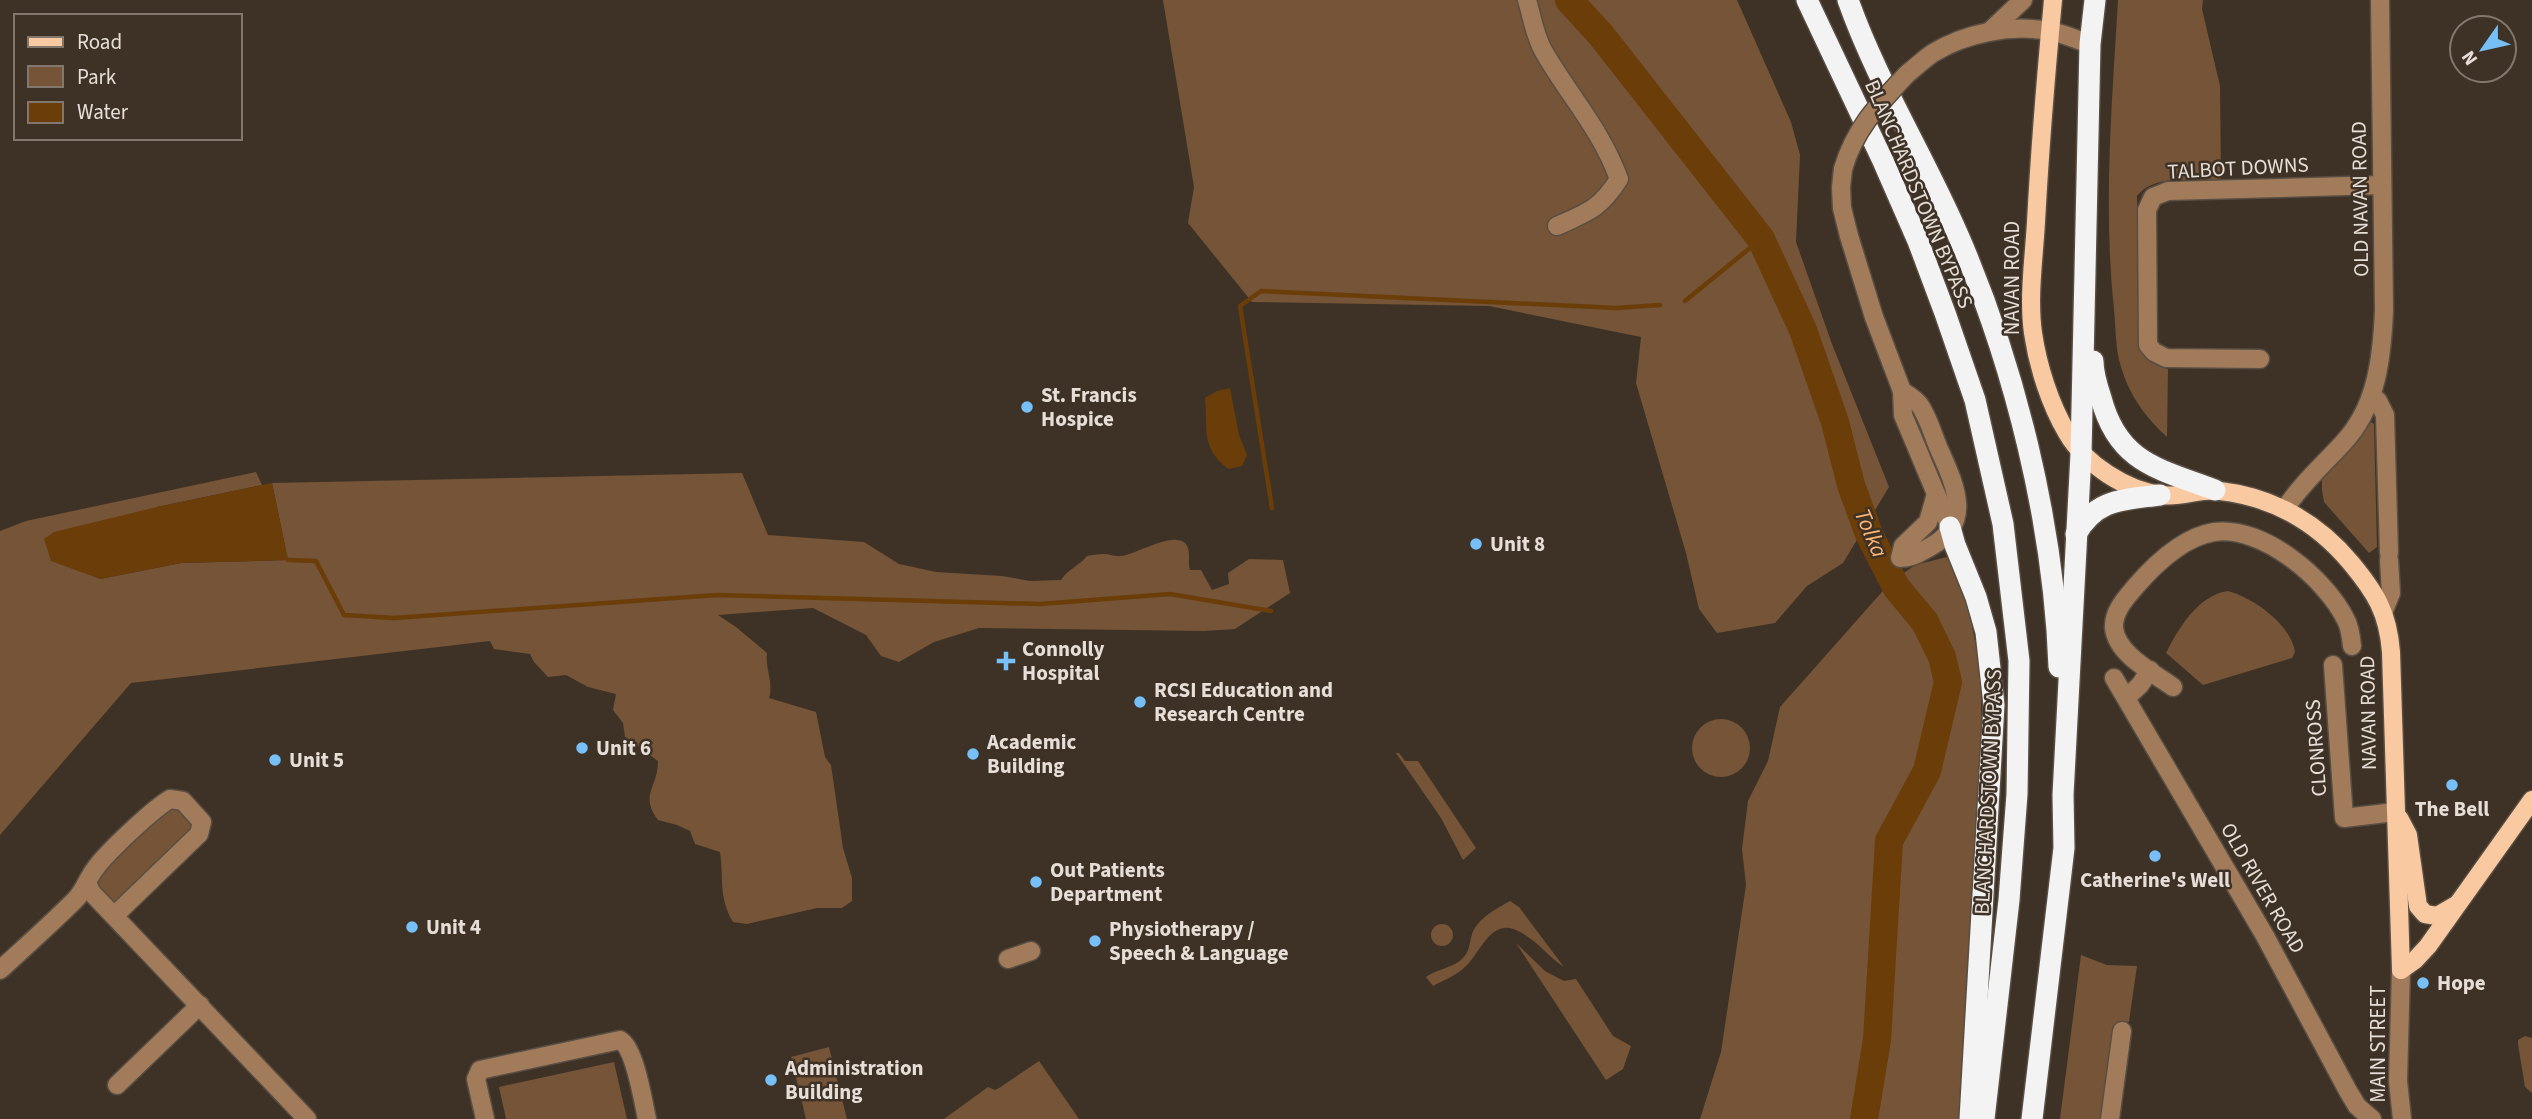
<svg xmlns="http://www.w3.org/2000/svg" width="2532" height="1119" viewBox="0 0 2532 1119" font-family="'Source Sans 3',sans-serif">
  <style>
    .green { fill: #755437 }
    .water { fill: #6b3d09 }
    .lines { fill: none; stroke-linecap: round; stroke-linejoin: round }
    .stream { stroke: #6b3d09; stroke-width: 4.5 }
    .river { stroke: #6b3d09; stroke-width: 28 }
    .minor-casing { stroke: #594e43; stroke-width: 21 }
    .major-casing { stroke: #594e43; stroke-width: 21 }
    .highway-casing { stroke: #594e43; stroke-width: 24 }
    .minor { stroke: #a27b5a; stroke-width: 18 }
    .major { stroke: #f9c9a1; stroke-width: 18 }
    .highway { stroke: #f3f3f3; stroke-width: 21 }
    .minor-bridge-casing { stroke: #594e43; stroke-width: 21; stroke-linecap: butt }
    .minor-bridge { stroke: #a27b5a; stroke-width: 18 }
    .poi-dot { fill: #76c0f7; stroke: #3e3227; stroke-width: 2.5 }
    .labels { text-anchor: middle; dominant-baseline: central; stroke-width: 5; stroke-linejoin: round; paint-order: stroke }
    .street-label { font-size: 21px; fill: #e6ded7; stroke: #3e3227 }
    .poi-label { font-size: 21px; font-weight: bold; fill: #e6ded7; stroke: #3e3227; text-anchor: start }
    .water-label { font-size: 23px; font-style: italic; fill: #ffb674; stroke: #3e3227 }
  </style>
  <rect width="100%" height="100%" fill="#3e3227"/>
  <g class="green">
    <polygon points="1163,0 1737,0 1791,122 1800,155 1796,242 1832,344 1889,487 1843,563 1807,586 1775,623 1717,633 1699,609 1686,553 1636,383 1641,337 1489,306 1252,302 1188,223 1194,187"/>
    <path d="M2118,0H2203L2202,9L2220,86L2221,181C2194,181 2155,173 2137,196L2139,343C2147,356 2152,366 2168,369L2167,437C2146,418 2129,395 2121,367C2115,349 2116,327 2114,309C2103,206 2112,103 2118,0Z"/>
    <polygon points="2371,422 2374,424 2377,547 2369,553 2324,502 2322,490 2322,479 2326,473 2349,450"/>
    <path d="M256,472L262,485L157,507L100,579L181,563L288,560L272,483L742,473L768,535L864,542L899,564L936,572L1002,576L1030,581L1061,580C1068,569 1079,566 1087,556C1092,555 1098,554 1104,554C1109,554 1115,557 1120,556C1136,555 1171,531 1185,543C1192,551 1187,561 1190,570H1201L1212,590L1229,584L1228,573L1249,559L1283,560L1290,593L1235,629L1204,631L979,628L934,642L899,662L881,656L866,635L813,608L718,615L736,627L767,653C765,668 774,684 769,698L816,712L825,757L831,765L843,848L852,878V901L842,908H817L747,924L733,922C718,896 724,879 720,852L695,844L690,831L677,825L658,820C639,794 658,788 658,761L625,737L623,723L613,710L616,694L588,687L566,675L548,677L534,662L530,654L494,649L490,641L131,683L0,835V531L26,521Z"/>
    <polygon points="1947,557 1967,600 1981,673 1981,814 1964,1119 1700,1119 1721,1052 1746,885 1742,849 1748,801 1768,761 1780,707 1889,584 1915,565"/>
    <path d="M2228,591C2254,598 2291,625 2295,652L2292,658L2203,685L2166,653C2178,629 2198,595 2228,591Z"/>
    <circle cx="1721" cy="748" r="29"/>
    <polygon points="1396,753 1399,753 1405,761 1418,761 1476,848 1463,860 1441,818"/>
    <polygon points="175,806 192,818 194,828 120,901 112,902 97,888 96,879 98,874 164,810"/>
    <path d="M1510,901L1519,907L1564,967C1549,957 1538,942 1522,933C1492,914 1482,951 1465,967C1455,976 1444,980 1433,986L1426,977C1438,969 1451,968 1461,960C1470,952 1469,944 1472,934C1478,918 1496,909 1510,901Z"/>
    <circle cx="1442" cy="935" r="11"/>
    <polygon points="1516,943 1545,971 1564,981 1576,979 1613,1036 1631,1046 1623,1069 1606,1080"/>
    <polygon points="2081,955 2107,965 2137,966 2129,1022 2117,1022 2104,1119 2060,1119"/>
    <polygon points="2525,1036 2532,1038 2532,1093 2525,1087 2518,1044 2518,1040"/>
    <polygon points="829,1047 847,1119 806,1119 791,1057"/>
    <polygon points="1039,1061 1079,1119 944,1119 988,1087 995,1090 999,1088"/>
    <polygon points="614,1062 627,1119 506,1119 499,1087"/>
  </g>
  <g class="water">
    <path d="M1230,388L1239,435L1247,455L1242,466L1228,469C1200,446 1208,430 1205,398L1217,391Z"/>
    <polygon points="272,483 288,560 181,563 100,579 51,561 44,539 54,532 157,507"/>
  </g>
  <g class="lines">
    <g class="stream">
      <polyline points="1685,301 1761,239"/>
      <polyline points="1272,508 1240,306 1261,291 1616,308 1660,305"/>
      <polyline points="288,560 316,561 344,615 394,618 717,595 1040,604 1170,594 1271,611"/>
    </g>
    <polyline class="river" points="1569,0 1601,35 1761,239 1803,330 1835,422 1851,485 1869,534 1896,587 1925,622 1942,657 1948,682 1927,771 1889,841 1877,1040 1864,1119"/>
    <defs>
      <g id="minor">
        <path d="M1527,0C1532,17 1535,37 1544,52C1570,97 1600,128 1619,179C1600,209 1588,212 1557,226"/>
        <polyline points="1989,32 2023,0"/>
        <path d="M1907,74C1916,67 1924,59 1933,53C1966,33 2011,24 2049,31C2063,33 2077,40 2090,44"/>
        <polyline points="1843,169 1841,187 1842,208 1849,236 1874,317 1902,391 1903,415 1950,527"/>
        <polyline points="2260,359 2166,358 2154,352 2148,345 2147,210 2153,197 2168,191 2382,185"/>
        <path d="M1902,391C1908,395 1915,399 1919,404C1928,416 1933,435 1939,449C1955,485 1974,523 1930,547C1919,553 1912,558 1900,558L1903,546L1928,522L1936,494"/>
        <polyline points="2372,395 2378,401 2385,415 2389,553"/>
        <path d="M2285,509C2301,484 2323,465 2343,443C2377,407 2382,357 2384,310L2380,0"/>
        <polyline points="2384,610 2391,593 2389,560"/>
        <polyline points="2333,665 2344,818 2395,812"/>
        <polyline points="2114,678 2265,936 2348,1091 2357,1106 2372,1119"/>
        <path d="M2173,687C2154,673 2117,655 2114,628C2113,611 2126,598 2136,586C2156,563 2183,537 2214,532C2263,525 2326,579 2346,620C2350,627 2351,637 2352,646"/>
        <polyline points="2126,698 2140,685 2150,670"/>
        <polyline points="88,885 92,893 307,1119"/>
        <polyline points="1008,959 1031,951"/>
        <path d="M0,970C25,947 51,924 75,900C85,890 87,879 95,869C106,853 153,809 170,799L183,801L202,822L199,834L114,916"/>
        <polyline points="2401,970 2398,1081 2402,1119"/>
        <polyline points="117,1085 200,1005"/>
        <path d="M485,1119L476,1079L480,1070L620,1040C635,1048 643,1101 647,1119"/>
        <polyline points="2110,1119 2122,1031"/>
      </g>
      <g id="major">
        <path d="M2053,0C2046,74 2040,148 2036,222C2034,258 2028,297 2033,333C2038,367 2050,404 2067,433C2085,464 2126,491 2162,495C2181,498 2201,488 2220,491C2272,497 2317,522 2351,563C2376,593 2388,613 2391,652L2401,970"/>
        <polyline points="2399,818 2408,835 2418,906 2425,914 2437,916 2456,905"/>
        <polyline points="2401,970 2415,960 2428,946 2532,800"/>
      </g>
      <g id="highway">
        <polyline points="1807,0 1883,161 1918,241 1945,313 1975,400 2003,524 2019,661 2017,794 2009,900 1984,1119"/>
        <path d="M1848,0C1877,82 1924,156 1958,235C2015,366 2054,524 2059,667"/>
        <path d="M2093,361C2093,374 2097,386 2101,398C2118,463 2159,469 2215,490"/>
        <polyline points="1950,527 1955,545 1976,597 1986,632 1994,705 1970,1119"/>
        <path d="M2076,534C2097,498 2123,500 2160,495"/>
        <polyline points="2032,1119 2064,848 2063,795 2081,454 2090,44 2095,0"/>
      </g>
    </defs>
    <use href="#minor" class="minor-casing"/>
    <use href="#major" class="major-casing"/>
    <use href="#highway" class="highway-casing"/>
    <use href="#minor" class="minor"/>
    <use href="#major" class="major"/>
    <use href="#highway" class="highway"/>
    <defs>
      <path id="minor-bridge" d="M1843,169C1855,128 1879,104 1907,74"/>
    </defs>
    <use href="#minor-bridge" class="minor-bridge-casing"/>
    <use href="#minor-bridge" class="minor-bridge"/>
  </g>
  <g class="poi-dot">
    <circle cx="1027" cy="407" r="7"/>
    <circle cx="1476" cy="544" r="7"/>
    <path d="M1002.5 650.5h7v7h7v7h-7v7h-7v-7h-7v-7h7z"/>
    <circle cx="1140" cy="702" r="7"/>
    <circle cx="582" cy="748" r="7"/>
    <circle cx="973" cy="754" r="7"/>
    <circle cx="275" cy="760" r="7"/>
    <circle cx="2452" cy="785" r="7"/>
    <circle cx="2155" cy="856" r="7"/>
    <circle cx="1036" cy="882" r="7"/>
    <circle cx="412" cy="927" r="7"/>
    <circle cx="1095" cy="941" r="7"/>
    <circle cx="2423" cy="983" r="7"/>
    <circle cx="771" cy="1080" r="7"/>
  </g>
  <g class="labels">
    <g class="street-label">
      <text transform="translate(2238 168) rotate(-3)">TALBOT DOWNS</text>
      <text transform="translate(1919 194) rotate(67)">BLANCHARDSTOWN BYPASS</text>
      <text transform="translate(2360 199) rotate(-91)">OLD NAVAN ROAD</text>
      <text transform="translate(2012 278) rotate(-90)">NAVAN ROAD</text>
      <text transform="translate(2368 713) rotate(-91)">NAVAN ROAD</text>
      <text transform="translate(2316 748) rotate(-94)">CLONROSS</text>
      <text transform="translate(1988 792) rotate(-87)">BLANCHARDSTOWN BYPASS</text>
      <text transform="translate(2263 888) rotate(60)">OLD RIVER ROAD</text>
      <text transform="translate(2378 1044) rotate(-90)">MAIN STREET</text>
    </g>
    <g class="poi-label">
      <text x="1041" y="395">St. Francis<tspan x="1041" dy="24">Hospice</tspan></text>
      <text x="1490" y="544">Unit 8</text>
      <text x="1022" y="649">Connolly<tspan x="1022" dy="24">Hospital</tspan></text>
      <text x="1154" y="690">RCSI Education and<tspan x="1154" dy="24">Research Centre</tspan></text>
      <text x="987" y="742">Academic<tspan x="987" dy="24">Building</tspan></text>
      <text x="596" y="748">Unit 6</text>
      <text x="289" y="760">Unit 5</text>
      <text x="2452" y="809" text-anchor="middle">The Bell</text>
      <text x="1050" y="870">Out Patients<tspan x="1050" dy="24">Department</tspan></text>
      <text x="2155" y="880" text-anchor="middle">Catherine's Well</text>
      <text x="426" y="927">Unit 4</text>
      <text x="1109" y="929">Physiotherapy /<tspan x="1109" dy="24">Speech &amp; Language</tspan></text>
      <text x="2437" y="983">Hope</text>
      <text x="785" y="1068">Administration<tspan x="785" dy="24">Building</tspan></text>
    </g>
    <g class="water-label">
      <text transform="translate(1871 533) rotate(67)">Tolka</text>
    </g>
  </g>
  <rect x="14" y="14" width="228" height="126" fill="#3e3227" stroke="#81776d" stroke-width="2"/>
  <rect x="28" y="37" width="35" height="10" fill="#f9c9a1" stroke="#81776d" stroke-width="2"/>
  <text x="77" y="49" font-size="21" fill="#e6ded7">Road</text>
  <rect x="28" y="66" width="35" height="21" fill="#755437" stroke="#81776d" stroke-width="2"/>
  <text x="77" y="84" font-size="21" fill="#e6ded7">Park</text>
  <rect x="28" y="102" width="35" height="21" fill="#6b3d09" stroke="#81776d" stroke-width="2"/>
  <text x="77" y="119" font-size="21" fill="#e6ded7">Water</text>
  <g transform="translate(2483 49) rotate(236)"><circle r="33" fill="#3e3227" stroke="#81776d" stroke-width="2"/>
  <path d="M0-5L12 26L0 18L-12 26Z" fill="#76c0f7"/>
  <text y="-10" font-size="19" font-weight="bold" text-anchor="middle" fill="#e6ded7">N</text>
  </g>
</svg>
